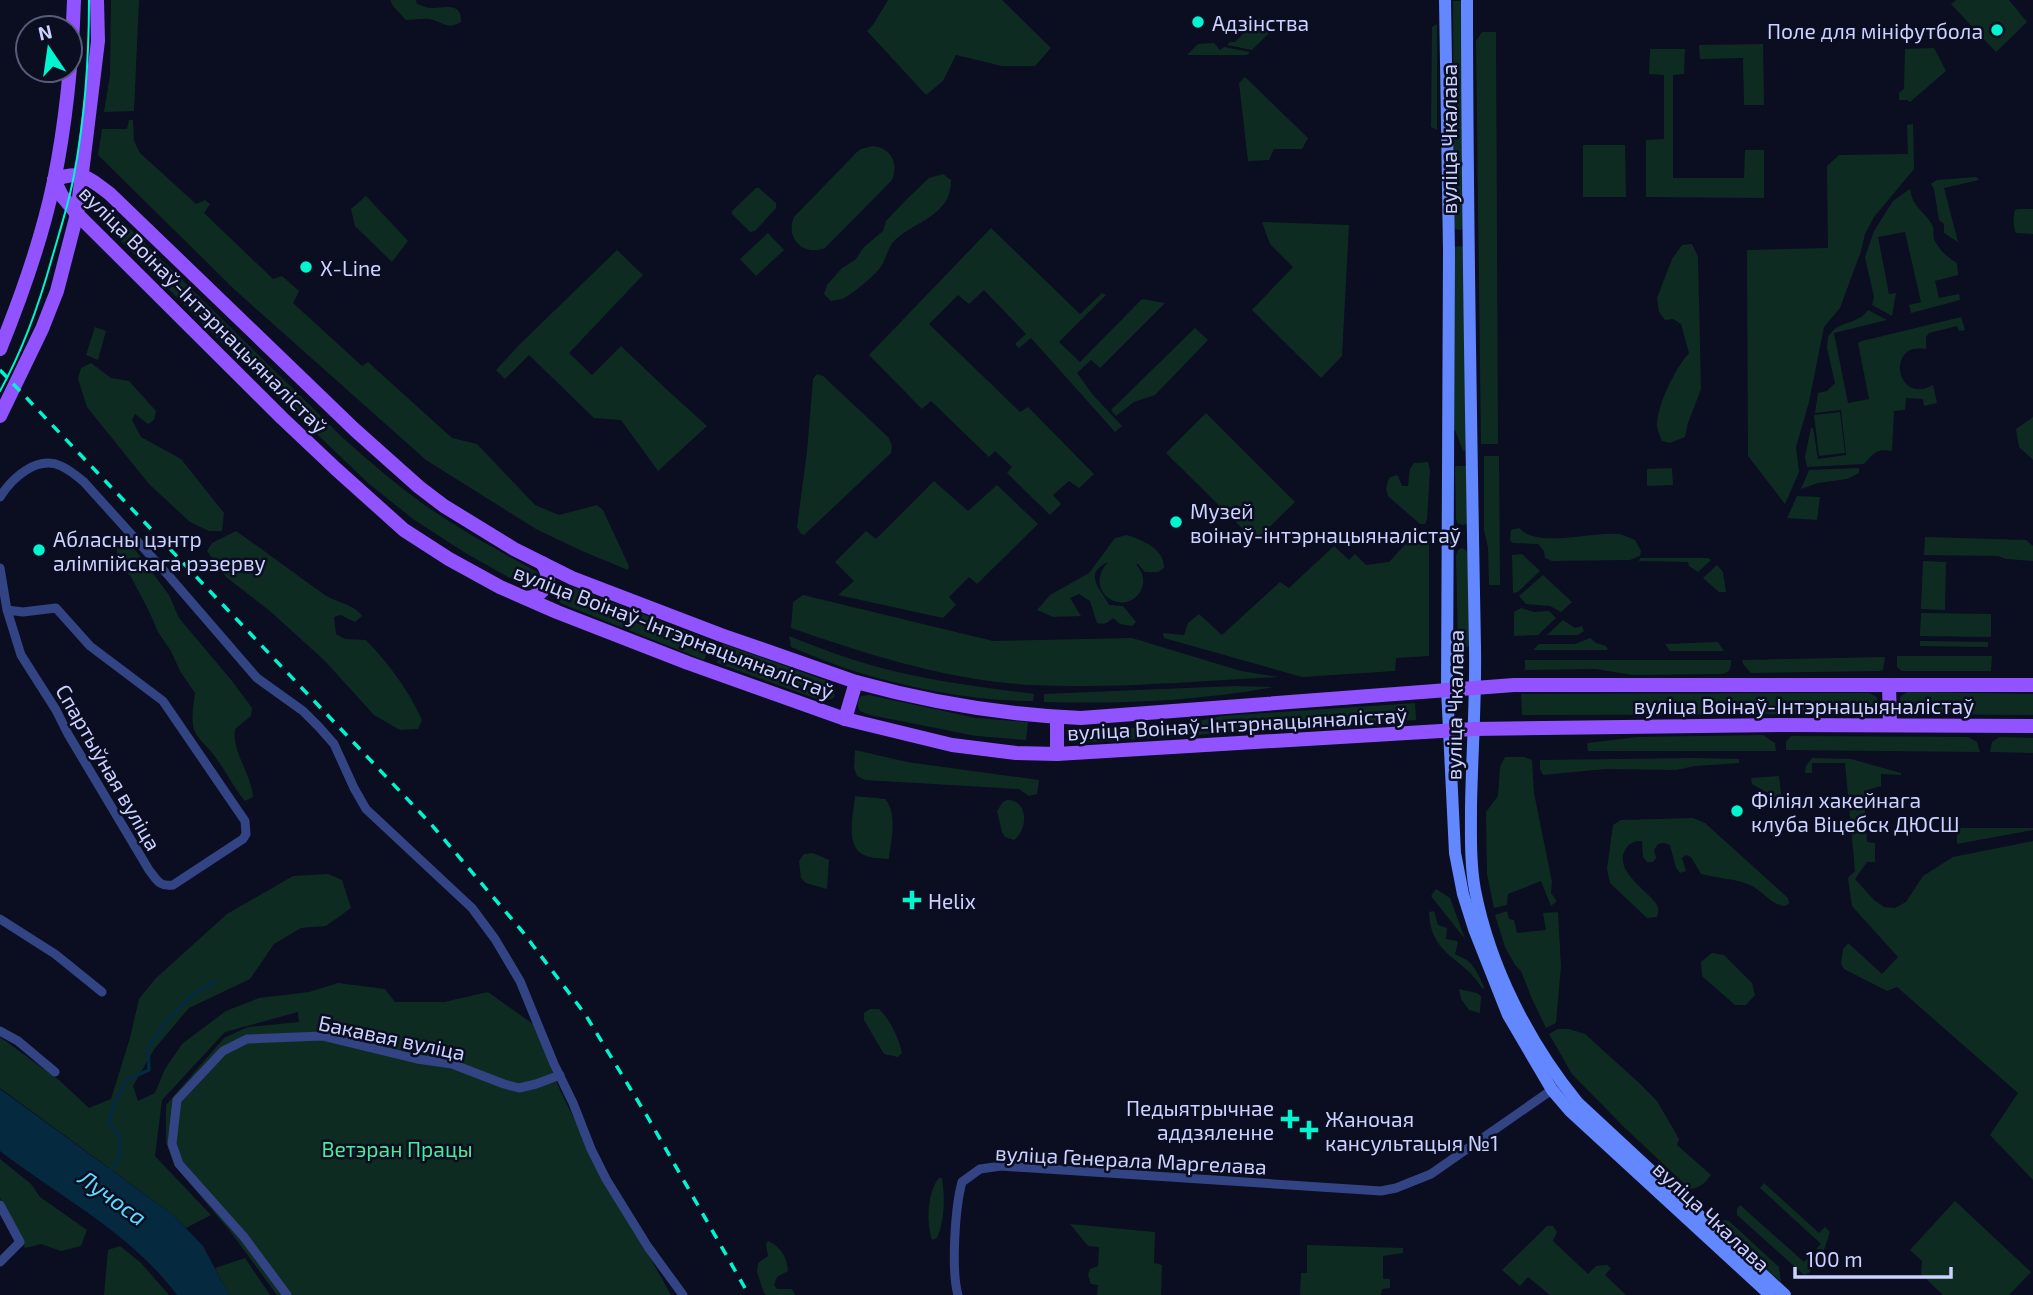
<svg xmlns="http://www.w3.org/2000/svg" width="2033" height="1295" viewBox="0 0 2033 1295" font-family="'Exo 2',sans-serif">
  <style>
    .green { fill: #0e2b22 }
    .water { fill: #052a40 }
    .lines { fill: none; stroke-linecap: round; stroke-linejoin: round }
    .stream { stroke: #052a40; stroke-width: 3.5 }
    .minor { stroke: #324484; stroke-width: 9 }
    .secondary { stroke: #6287ff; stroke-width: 12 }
    .primary { stroke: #9152ff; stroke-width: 14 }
    .tram { stroke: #00f6ce; stroke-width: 2 }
    .rail { stroke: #00f6ce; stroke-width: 3.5; stroke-dasharray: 10 9; stroke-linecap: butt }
    .poi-dot { fill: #00f6ce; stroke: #0b0d21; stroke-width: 2.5 }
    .labels { text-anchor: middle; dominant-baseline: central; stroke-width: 5; stroke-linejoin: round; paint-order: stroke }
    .poi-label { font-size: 21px; fill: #cbd2ff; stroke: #0b0d21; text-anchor: start }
    .street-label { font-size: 21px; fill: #cbd2ff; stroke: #0b0d21 }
    .park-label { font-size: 21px; fill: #4de899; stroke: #0b0d21 }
    .water-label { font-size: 23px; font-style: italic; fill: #59ddff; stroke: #0b0d21 }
  </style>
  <rect width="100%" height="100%" fill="#0b0d21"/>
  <g class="green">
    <polygon points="111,0 139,0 134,111 104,112 110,75"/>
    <path d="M390,0H416L417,4C420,5 426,7 429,8C442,9 462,0 461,22C447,31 442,21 429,19C421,18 413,20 406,20L393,6Z"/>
    <polygon points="888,0 1002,0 1051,48 1035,66 1002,66 956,55 943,81 926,95 867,31 873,25"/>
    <polygon points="1956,0 2009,0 2027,22 1996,52 1951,4"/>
    <polygon points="1453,1 1464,1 1464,228 1460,230 1455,229 1454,224"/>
    <polygon points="1260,17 1273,29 1252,50 1227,45 1230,42 1235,42"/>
    <polygon points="1437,24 1437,130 1431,127 1432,27"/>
    <polygon points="1482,32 1496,32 1498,444 1481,444 1476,41"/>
    <polygon points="1214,43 1220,50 1224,47 1250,52 1247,55 1187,55 1198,44"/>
    <polygon points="1763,44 1764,105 1744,105 1743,58 1700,59 1699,45"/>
    <polygon points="1934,48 1946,71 1910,102 1907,100 1899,100 1899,93 1904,89 1905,49"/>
    <polygon points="1650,49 1685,49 1684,74 1673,75 1673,178 1744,178 1745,150 1764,150 1764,198 1646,197 1646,140 1664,139 1664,75 1649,74"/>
    <polygon points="1245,77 1308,138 1302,149 1274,149 1269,160 1248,161 1239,83"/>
    <polygon points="129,120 133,120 134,141 140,153 196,204 205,200 210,204 204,213 273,279 282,276 299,291 293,303 362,366 368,362 452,438 477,444 535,505 559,515 597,505 603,510 629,566 628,570 582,551 536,529 426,460 235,290 98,155 102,129 127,129"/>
    <polygon points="1913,124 1914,169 1874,217 1865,234 1861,251 1840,308 1824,327 1809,402 1796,447 1799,472 1785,504 1748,456 1747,250 1828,248 1827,166 1839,155 1908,154 1907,125"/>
    <polygon points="1583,145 1625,145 1626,197 1583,197"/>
    <path d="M873,146C891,148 899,163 892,180L825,248C803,257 785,238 794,217L857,152L861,149Z"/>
    <path d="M943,174L951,180C952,215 915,221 895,240C887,248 886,260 880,268C874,276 850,296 842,299C838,300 835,300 831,301L824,294L827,285L842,268L855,260L864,247L883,231L886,221L906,200L929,178Z"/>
    <polygon points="1976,177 1979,180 1944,188 1958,242 1944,233 1944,224 1939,220 1934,189 1931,184 1937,180"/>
    <polygon points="756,188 759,188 776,203 776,208 755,231 750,232 732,214 732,211"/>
    <path d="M1910,189C1913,210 1927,212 1933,227C1934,231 1933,235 1934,239C1939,250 1947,257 1957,263L1958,275L1935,281L1939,298L1959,294L1960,300L1911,313L1909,305L1921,302L1905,232L1878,237L1889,294L1896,293L1892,316L1872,305L1874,297L1865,257L1874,231L1893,201Z"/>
    <polygon points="366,196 408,241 392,262 355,226 351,209"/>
    <path d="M110,209L343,438C368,460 394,483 422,503C458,529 498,550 537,572L542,579L535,590L528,588L467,554L413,519L368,483L221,342L106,226Z"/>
    <path d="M2018,209H2033V234L2016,233C2013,227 2013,217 2015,210Z"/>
    <polygon points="1262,222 1349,225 1342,356 1321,378 1252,310 1293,267 1270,244"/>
    <polygon points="991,228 1080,314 1102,293 1106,295 1059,342 1080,362 1142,299 1165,303 1100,368 1091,360 1077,373 1093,395 1122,426 1115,432 1031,338 1019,348 1015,344 1026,334 984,290 969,304 958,295 929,324 1020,412 1028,407 1094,474 1079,488 1069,481 1053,495 1061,504 1050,515 1007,473 1012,467 995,451 989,457 931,401 922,409 869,355"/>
    <polygon points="768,233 784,250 756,276 740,259"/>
    <path d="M1692,244L1698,257L1701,389L1688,423L1685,437L1670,443L1662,441C1660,436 1657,430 1657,425C1657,405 1676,367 1689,353L1681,324L1673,319L1665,320L1659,312L1657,298L1672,259L1682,245Z"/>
    <polygon points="1459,246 1463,247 1465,251 1465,451 1463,451 1455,430 1453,429 1454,251 1455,247"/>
    <polygon points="617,250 643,275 569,353 592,375 621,346 664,387 707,426 658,471 621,420 594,418 529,355 505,379 496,370 518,346"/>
    <path d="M1868,310L1887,320L1834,333L1848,403L1869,399L1858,343L1862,341L1961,317L1965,330L1959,331L1957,326L1929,333L1926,337V349C1886,340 1895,406 1933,385L1937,403L1924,406L1923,399L1906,398L1905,410L1894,411L1892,451C1876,448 1874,453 1864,464L1807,467L1805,457L1811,428H1813L1818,459L1846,455L1841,410L1815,413L1818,393L1827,391L1835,383L1827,348L1828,337C1830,334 1833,330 1836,328C1847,321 1860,322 1868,310Z"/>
    <polygon points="95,327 106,331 98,360 86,355"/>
    <polygon points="1195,328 1208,340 1155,395 1134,402 1116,416 1111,410"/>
    <polygon points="91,363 111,378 129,381 156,411 154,420 148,424 135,414 132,420 141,437 181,459 224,513 222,531 209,531 190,522 149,484 87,407 78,379 81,368"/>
    <polygon points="817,374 823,376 889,438 892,446 891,453 804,535 800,533 797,527 807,451 813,379"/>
    <polygon points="1840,412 1845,453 1819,456 1814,415"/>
    <polygon points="1206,413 1295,502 1255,541 1166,453"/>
    <polygon points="2033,417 2033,460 2019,447 2016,429"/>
    <polygon points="1484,456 1499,456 1500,585 1489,585 1488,548 1484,530"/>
    <polygon points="1428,462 1430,470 1427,519 1425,524 1420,524 1388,496 1386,488 1389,478 1396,475 1398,476 1402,486 1408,486 1410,469 1414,463"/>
    <polygon points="1455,466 1467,466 1469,518 1467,524 1462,525 1457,523 1456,518"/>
    <polygon points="1672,468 1673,485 1647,486 1647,469"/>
    <polygon points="1859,468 1859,473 1847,479 1818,483 1801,489 1809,470"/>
    <polygon points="934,481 968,511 997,485 1038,524 977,584 969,577 949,597 956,605 943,618 838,595 854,581 835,562 866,531 876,539"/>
    <polygon points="1797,496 1820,497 1817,520 1787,518"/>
    <path d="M1519,528C1538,549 1591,531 1619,534C1624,535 1630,538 1635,540L1641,551L1640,556L1630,560L1552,561L1545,558L1544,551L1538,544L1513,543L1510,540L1511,530Z"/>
    <path d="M236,531C266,552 295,574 325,595C337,603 354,604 362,616L355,622L341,615L334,617L336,634L345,639L366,640C389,664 408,689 422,720L418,729L400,730L374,715L325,661L271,612L226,577L207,551L212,543Z"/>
    <polygon points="1416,533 1429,544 1429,656 1396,658 1395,671 1302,677 1164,638 1163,633 1184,635 1188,623 1199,614 1222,635 1280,582 1289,588 1334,546 1349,560 1355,554 1366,565 1389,562"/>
    <path d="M1127,535C1142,540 1165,549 1164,568L1158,572H1145L1138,564H1136C1142,572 1146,580 1141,590C1126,619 1081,592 1108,562C1081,574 1103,591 1109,605L1123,606L1136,622L1132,626L1120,624L1113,618C1107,623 1105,625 1097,623L1090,601L1079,594L1070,598L1081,616L1053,617L1037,610L1050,595L1089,573L1115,538Z"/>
    <polygon points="1925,537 2026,540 2033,546 2033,561 2006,559 1998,556 1924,555"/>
    <path d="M123,541L136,551L169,595L179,618L232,681L252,708L251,716L235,729C232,754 251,772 253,797L245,801C233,787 225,769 213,754C208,747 199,740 195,732C190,721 194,704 195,693L180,671L171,651L158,632L149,611L131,577L117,558V544Z"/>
    <polygon points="1462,548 1466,550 1468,554 1470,647 1458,647 1456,555 1458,550"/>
    <polygon points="1522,554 1540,571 1518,592 1513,593 1512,555"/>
    <polygon points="1640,558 1708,558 1711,560 1698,572 1689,566 1688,562 1639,561"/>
    <polygon points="1923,561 1946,562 1945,610 1921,609"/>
    <polygon points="1717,565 1723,572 1726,592 1719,592 1703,578"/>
    <polygon points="1543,575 1572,602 1561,612 1550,606 1526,604 1519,596"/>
    <path d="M567,585L712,641L704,660L560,603C554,594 556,588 567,585Z"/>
    <path d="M803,595L993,641L1132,638L1241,671L1278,677C1197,681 1115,689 1033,685C950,681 869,655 791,628L793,602Z"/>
    <polygon points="1521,608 1534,612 1549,611 1556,618 1538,635 1514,636 1514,612"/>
    <polygon points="1921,613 1991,614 1991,637 1920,636"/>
    <polygon points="1563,620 1575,628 1582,626 1584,631 1578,635 1547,635"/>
    <path d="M789,636C810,644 832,653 854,660C912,679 974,686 1034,694L1033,701C974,701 914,689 857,672C835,665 813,656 791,647Z"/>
    <polygon points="1590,638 1596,643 1606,646 1608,650 1533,650 1539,644 1575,644"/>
    <polygon points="1920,641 1988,642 1988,647 1920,646"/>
    <polygon points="1718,642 1724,651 1670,651 1665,644"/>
    <polygon points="723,644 830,682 835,687 834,698 827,700 820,700 717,663"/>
    <polygon points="1897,656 1992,656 1991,671 1902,671 1897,667"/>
    <polygon points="1885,657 1883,670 1879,671 1751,673 1743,664 1742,660"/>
    <path d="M1525,660H1731C1731,667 1731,672 1722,674L1633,675L1596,669L1525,670Z"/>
    <path d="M1234,686L1273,687C1198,701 1120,704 1044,702V694Z"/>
    <polygon points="1907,692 2033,694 2033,715 1905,714 1900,710 1898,703 1901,696"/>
    <polygon points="1869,693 1877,697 1878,709 1874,713 1865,714 1522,715 1521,694"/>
    <path d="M869,695L976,718L1028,722L1026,740L976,736L870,715L860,711C857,705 857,701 861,696Z"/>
    <polygon points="1415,703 1416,720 1080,743 1073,742 1072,734 1078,731 1181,725 1221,716"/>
    <polygon points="1763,735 1775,743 1776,751 1588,751 1587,743 1638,737"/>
    <polygon points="1791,736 1968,737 1977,742 1980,752 1786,750 1786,742"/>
    <polygon points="2000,737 2033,738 2033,753 1990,752 1992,742"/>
    <polygon points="855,750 907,762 1039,780 1037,794 1029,796 1019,789 865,780 857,776 854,768"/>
    <polygon points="1505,757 1524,757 1532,760 1534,793 1552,882 1551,893 1557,901 1551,906 1541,881 1508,894 1507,905 1494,908 1487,874 1486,812 1498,796 1500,767"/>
    <polygon points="1694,758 1739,759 1739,763 1695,766 1676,770 1605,769 1543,775 1540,769 1540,760"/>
    <polygon points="1812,758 1851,759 1901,773 1901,775 1881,774 1881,786 1864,791 1867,842 1875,843 1875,862 1867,862 1855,879 1874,900 1884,907 1895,908 1906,902 1923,876 1953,857 2033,841 2033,1180 1990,1135 2018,1093 1897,987 1887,991 1844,969 1841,963 1843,949 1848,943 1882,974 1898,957 1852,906 1848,878 1855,871 1845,763 1812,763 1812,773 1805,773 1806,766"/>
    <polygon points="1779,776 1782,801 1752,784 1751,778"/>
    <path d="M855,796L885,799C898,814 891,840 889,859C881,858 870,859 862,854C845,844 854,812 855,796Z"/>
    <path d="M1007,800C1029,800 1028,830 1014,840L1005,837L1002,832L997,811L1003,802Z"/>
    <path d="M1693,818L1705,823L1788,898L1789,903L1786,906C1771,905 1765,893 1752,886C1737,878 1718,879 1701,874L1691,857L1686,855L1682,858L1686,871L1680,873L1676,868L1670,845L1664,843L1658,844L1654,850L1656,858L1653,862H1647L1643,857L1642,841C1636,841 1631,842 1627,847C1611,868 1644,888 1655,902C1659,907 1659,911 1657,917L1647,918L1610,883L1607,869L1613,825L1621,820Z"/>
    <polygon points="1957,828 2033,828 2033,830 1957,844"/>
    <polygon points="813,853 829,860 827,889 806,883 801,878 799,861 804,854"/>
    <polygon points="328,874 342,880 351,908 326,926 301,928 274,944 250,979 189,1008 155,1048 133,1086 138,1101 155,1093 165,1069 182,1044 226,1011 259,998 309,992 338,983 385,989 395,1002 444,1002 488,992 533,1024 560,1090 585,1141 671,1295 277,1295 230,1231 174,1165 166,1142 166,1105 224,1038 248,1027 299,1022 298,1012 225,1032 162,1100 155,1156 211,1215 186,1228 173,1215 0,1088 0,1037 59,1080 89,1108 111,1099 130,1038 139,999 155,979 227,914 293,876"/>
    <polygon points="1436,889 1450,898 1465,939 1431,896"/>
    <path d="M1434,911L1438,925L1447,928L1446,939L1457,941L1458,943L1455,954C1458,956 1462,957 1465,959C1475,964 1480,979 1485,989L1482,988C1465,958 1430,956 1429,912Z"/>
    <polygon points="1507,911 1509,919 1514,920 1517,933 1546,930 1543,913 1558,912 1561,966 1556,1023 1546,1028 1532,999 1521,971 1515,965 1505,947 1495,915"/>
    <polygon points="1712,953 1724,955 1752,983 1755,995 1746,1005 1735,1005 1702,976 1701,962"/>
    <polygon points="1459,989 1477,993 1481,996 1480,1013 1469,1010 1461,999"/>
    <path d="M870,1009H879C890,1019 899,1039 902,1053L898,1057L884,1054L864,1020V1013Z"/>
    <path d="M1558,1029H1569L1585,1034L1638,1082L1657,1101L1679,1139L1677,1145L1711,1175C1705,1183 1700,1188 1690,1189L1625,1128L1572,1074L1549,1034Z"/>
    <polygon points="0,1159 31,1184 40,1197 87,1230 81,1246 61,1251 41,1244 25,1248 0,1198"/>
    <path d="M939,1178H942C945,1198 945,1219 937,1238L932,1240C926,1223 927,1192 939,1178Z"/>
    <polygon points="1764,1183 1819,1233 1825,1227 1830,1232 1824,1250 1816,1249 1821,1244 1760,1188"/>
    <polygon points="1955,1201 2031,1272 2009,1295 1943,1295 1921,1274 1922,1261 1910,1250"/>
    <polygon points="1740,1205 1804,1262 1809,1257 1814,1261 1814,1264 1809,1273 1804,1275 1737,1215 1737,1209"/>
    <polygon points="1724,1220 1729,1221 1779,1267 1781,1282 1719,1225"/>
    <polygon points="1070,1224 1155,1232 1154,1263 1162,1265 1161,1295 1097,1295 1098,1285 1091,1284 1088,1275 1090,1269 1098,1266 1099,1247 1088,1246"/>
    <polygon points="1547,1226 1553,1226 1557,1232 1553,1241 1588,1274 1596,1266 1607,1265 1611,1268 1605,1275 1626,1295 1550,1295 1528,1277 1520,1286 1502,1270"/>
    <path d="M768,1241C781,1247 787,1257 788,1271L777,1277L774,1285L777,1289H792L795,1295H766L764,1293L757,1272L758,1263L768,1256L766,1244Z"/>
    <polygon points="1307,1245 1403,1248 1403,1253 1383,1256 1383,1279 1390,1279 1390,1288 1382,1289 1381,1295 1300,1295 1301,1273 1307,1273"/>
    <polygon points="120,1246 141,1263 169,1295 104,1295 108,1250"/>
    <polygon points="245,1258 270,1295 229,1295 215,1268"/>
  </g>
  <path class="water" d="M0,1089L173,1215L203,1246L229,1295H177C131,1233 60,1197 0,1151Z"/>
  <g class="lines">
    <polyline class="stream" points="109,1173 120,1157 119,1136 109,1122 114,1104 127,1080 149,1070 148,1049 164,1024 191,996 215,981"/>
    <g class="minor">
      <path d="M0,497C12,478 37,455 61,466C70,470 77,476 84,482L168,575L257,678L303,711L319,727L334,744L354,788L366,809L472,908L495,939L520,981L554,1064L573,1103L591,1149L606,1179L648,1247L683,1295"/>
      <path d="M0,568L7,610L21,655L56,710L68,734L149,870C157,880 159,887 173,885L243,839L246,834L245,821L163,701L90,646L56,608L23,612L7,610"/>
      <polyline points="0,919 55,954 102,992"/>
      <polyline points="0,1031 18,1041 55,1072"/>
      <polyline points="0,1205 20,1242 0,1262"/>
      <polyline points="287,1295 244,1237 179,1164 172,1144 177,1100 223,1051 247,1039 322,1036 417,1059 452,1064 504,1084 519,1088 536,1084 560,1075"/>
      <path d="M958,1295C951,1271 955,1207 962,1182L980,1169L1001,1166L1381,1191L1396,1188L1431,1174L1556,1087"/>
    </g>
    <g class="secondary">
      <polyline points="1445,0 1449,251 1447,689 1455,853 1463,894 1474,929 1508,1015 1552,1090 1570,1111 1770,1295"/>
      <path d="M1467,0C1467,216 1471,431 1475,647C1476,700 1472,753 1471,806C1471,834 1470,863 1475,890C1490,967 1529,1043 1578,1103L1785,1295"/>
    </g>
    <g class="primary">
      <polyline points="54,180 62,196 77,214 282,418 336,469 404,530 449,559 500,587 557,612 688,663 845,719 952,745 1016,753 1057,754 1474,729 1780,725 2033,726"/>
      <path d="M54,180C81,169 89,178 110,194L355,430L419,487L444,506L514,549L572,578L721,635L856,682C932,703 1003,715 1081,718L1514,685H2033"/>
      <path d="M0,349C22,295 42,239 54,181C66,122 72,60 74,0"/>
      <polyline points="0,416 42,329 57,291 77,214 98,41 97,0"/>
      <path d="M526,598C545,596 554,579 542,563"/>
      <polyline points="1889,685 1890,725"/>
      <polyline points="845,719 856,682"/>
      <polyline points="1057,754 1057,717"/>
    </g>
    <path class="tram" d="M0,391C24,348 39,305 52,258C60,230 69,203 74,175C85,117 89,59 89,0"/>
    <polyline class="rail" points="0,370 431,824 522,931 585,1014 647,1116 749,1295"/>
  </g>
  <g class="poi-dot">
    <circle cx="1198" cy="22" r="7"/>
    <circle cx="1997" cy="30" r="7"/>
    <circle cx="306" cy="267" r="7"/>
    <circle cx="1176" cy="522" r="7"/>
    <circle cx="39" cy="550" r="7"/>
    <circle cx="1737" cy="811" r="7"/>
    <path d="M908.5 889.5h7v7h7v7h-7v7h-7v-7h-7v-7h7z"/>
    <path d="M1286.5 1108.5h7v7h7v7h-7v7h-7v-7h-7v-7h7z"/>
    <path d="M1305.5 1119.5h7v7h7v7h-7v7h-7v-7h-7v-7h7z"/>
  </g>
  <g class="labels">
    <g class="poi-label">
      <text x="1212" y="22">Адзінства</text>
      <text x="1983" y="30" text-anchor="end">Поле для мініфутбола</text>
      <text x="320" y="267">X-Line</text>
      <text x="1190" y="510">Музей<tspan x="1190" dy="24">воінаў-інтэрнацыяналістаў</tspan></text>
      <text x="53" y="538">Абласны цэнтр<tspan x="53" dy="24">алімпійскага рэзерву</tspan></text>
      <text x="1751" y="799">Філіял хакейнага<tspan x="1751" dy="24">клуба Віцебск ДЮСШ</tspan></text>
      <text x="928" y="900">Helix</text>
      <text x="1274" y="1107" text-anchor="end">Педыятрычнае<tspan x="1274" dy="24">аддзяленне</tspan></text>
      <text x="1325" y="1118">Жаночая<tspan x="1325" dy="24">кансультацыя №1</tspan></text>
    </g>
    <g class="street-label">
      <text transform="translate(1448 139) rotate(-90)">вуліца Чкалава</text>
      <text transform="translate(204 309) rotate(45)">вуліца Воінаў-Інтэрнацыяналістаў</text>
      <text transform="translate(674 631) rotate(21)">вуліца Воінаў-Інтэрнацыяналістаў</text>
      <text transform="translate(1454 705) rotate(-89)">вуліца Чкалава</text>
      <text x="1804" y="705">вуліца Воінаў-Інтэрнацыяналістаў</text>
      <text transform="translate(1237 723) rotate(-3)">вуліца Воінаў-Інтэрнацыяналістаў</text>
      <text transform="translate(109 767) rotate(60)">Спартыўная вуліца</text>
      <text transform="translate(392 1037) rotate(12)">Бакавая вуліца</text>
      <text transform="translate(1131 1159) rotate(3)">вуліца Генерала Маргелава</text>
      <text transform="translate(1712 1216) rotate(43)">вуліца Чкалава</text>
    </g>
    <g class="park-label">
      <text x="397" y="1148">Ветэран Працы</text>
    </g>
    <g class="water-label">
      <text transform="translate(113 1197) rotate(36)">Лучоса</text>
    </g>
  </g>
  <g transform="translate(49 49) rotate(347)"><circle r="33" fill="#0b0d21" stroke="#585c7a" stroke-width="2"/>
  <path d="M0-5L12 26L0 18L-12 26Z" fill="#00f6ce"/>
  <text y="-10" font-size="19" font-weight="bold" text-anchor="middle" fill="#cbd2ff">N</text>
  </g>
  <path d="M1795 1267v10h156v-10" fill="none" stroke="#cbd2ff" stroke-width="3.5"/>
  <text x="1806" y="1267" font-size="21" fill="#cbd2ff" stroke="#0b0d21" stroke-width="5" paint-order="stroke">100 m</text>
</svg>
